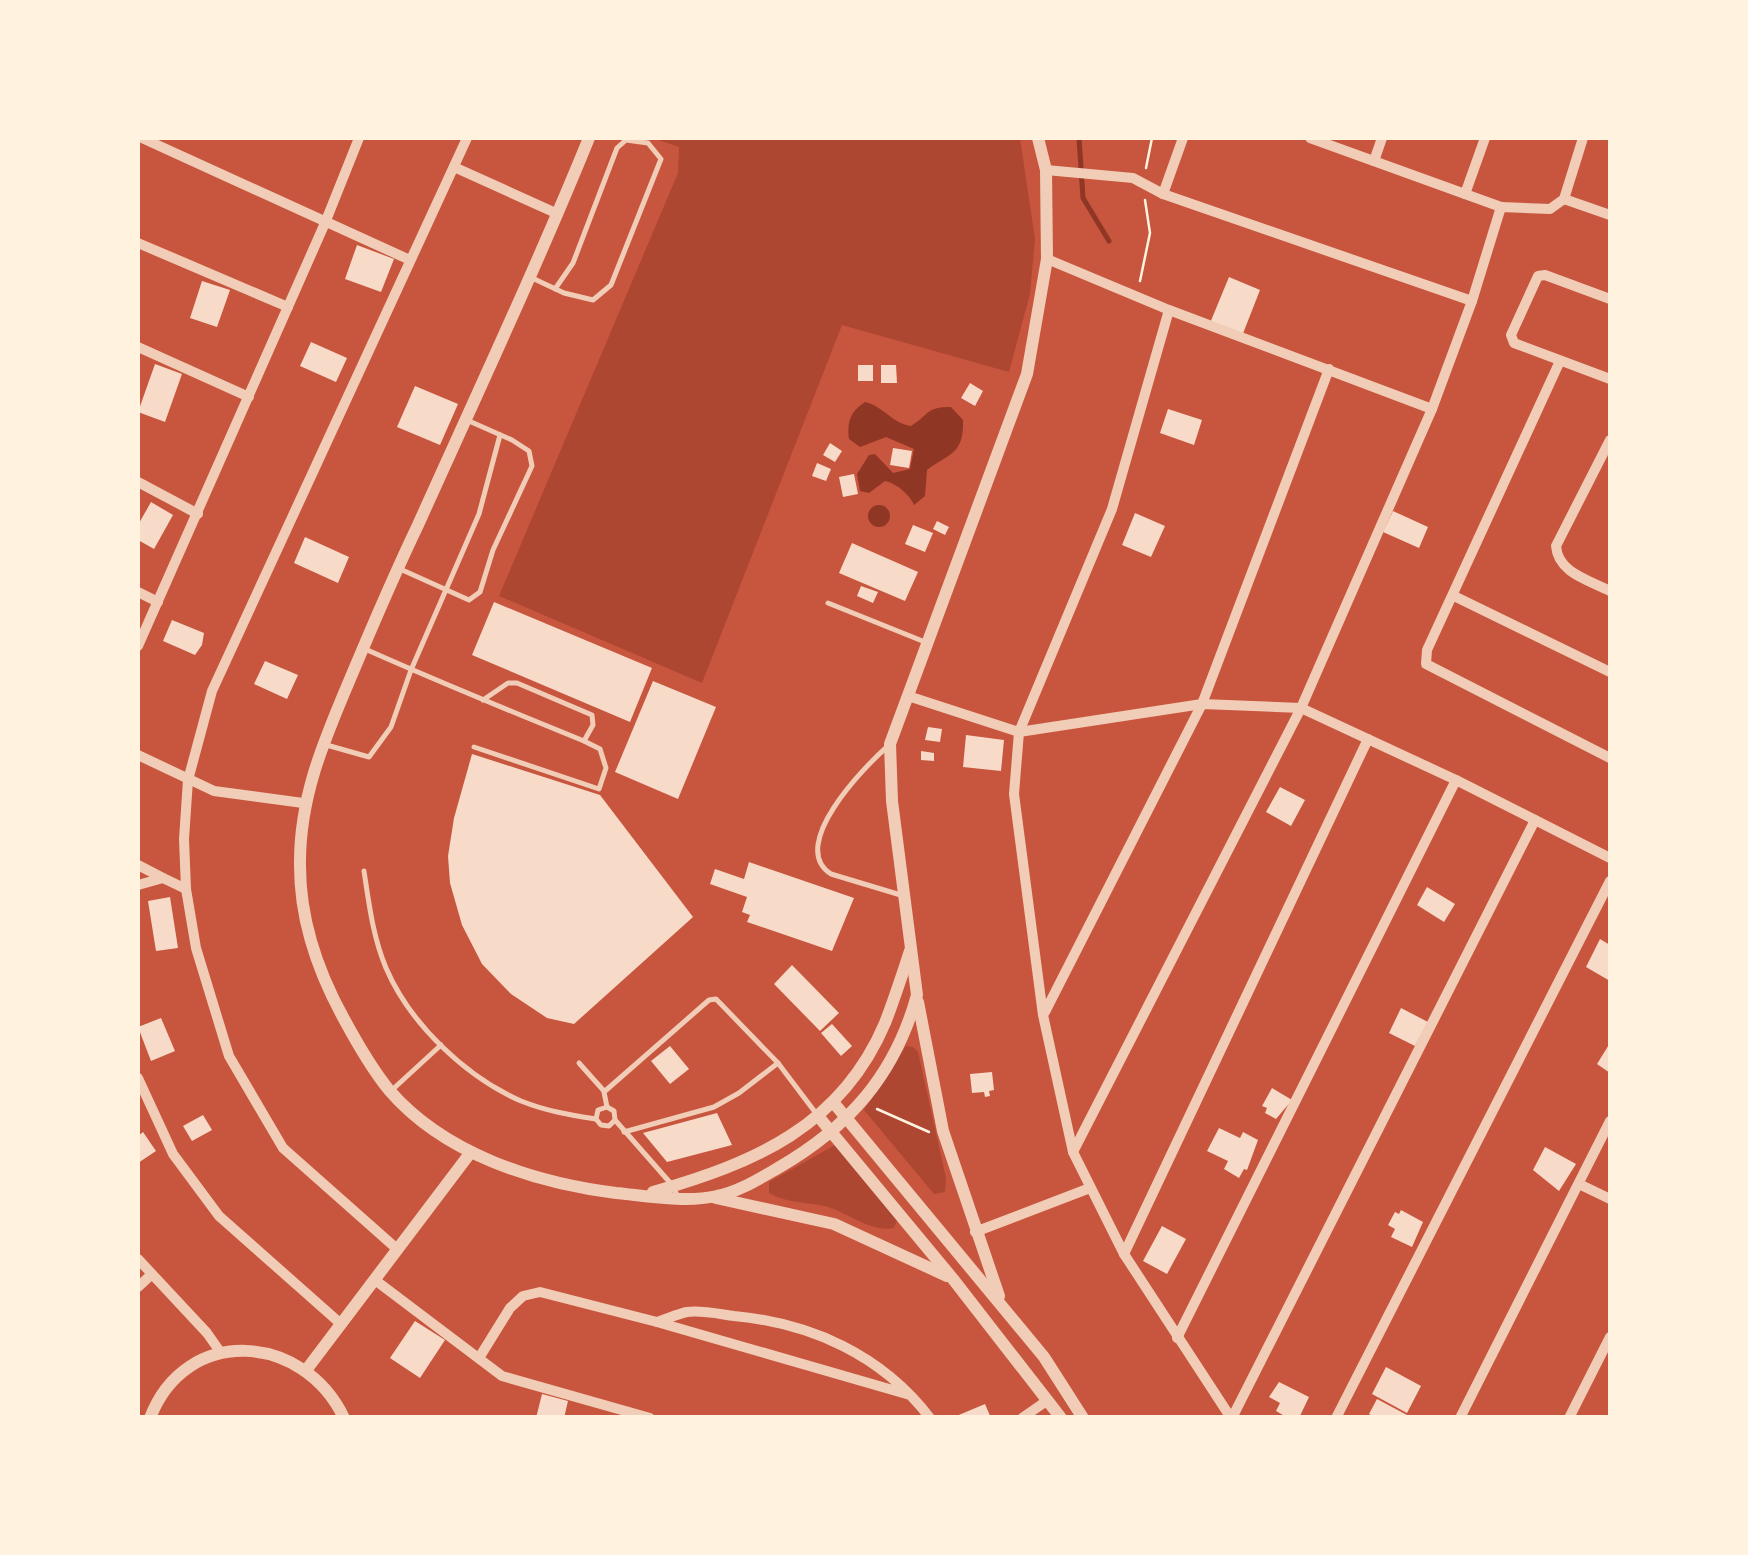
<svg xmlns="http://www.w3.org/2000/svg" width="1748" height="1555" viewBox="0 0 1748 1555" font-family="Karla,sans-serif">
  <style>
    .green { fill: #ae4732 }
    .water { fill: #8f3625 }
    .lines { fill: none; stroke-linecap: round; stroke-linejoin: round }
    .stream { stroke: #8f3625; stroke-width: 5 }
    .building { fill: #f7dbc8 }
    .path { stroke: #fff3e0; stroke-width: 2.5 }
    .service { stroke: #f1ccb7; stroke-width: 5 }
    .minor { stroke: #f1ccb7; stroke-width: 10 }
    .tertiary { stroke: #f1ccb7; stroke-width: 12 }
  </style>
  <rect width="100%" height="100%" fill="#c8553d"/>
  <g class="green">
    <polygon points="653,138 1020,138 1035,239 1030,294 1009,372 842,325 702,683 499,596 678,173 679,147"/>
    <polygon points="906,1046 913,1047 918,1052 946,1178 945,1192 934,1194 864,1110"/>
    <path d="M837,1144L898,1218L894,1228C871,1233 847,1212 825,1206C806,1202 786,1203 769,1193V1182Z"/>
  </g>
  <g class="water">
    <path d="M865,402C885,407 891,423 911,426C930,414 926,407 951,407L963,420C964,455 949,453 927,470L925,496L914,505C910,495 896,483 885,481L869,493L860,491L857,474L869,455L875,454L893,473L910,469L914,449L886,437L860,447L849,439C847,422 850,412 865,402Z"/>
    <circle cx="879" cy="516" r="11"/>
  </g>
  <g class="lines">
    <polyline class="stream" points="1079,138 1083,198 1109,241"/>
  </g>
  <g class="building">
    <polygon points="357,245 394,259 381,292 345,279"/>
    <polygon points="1229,277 1260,290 1242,336 1210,323"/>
    <polygon points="202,281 230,290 217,327 190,318"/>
    <polygon points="311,342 347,358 336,382 300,366"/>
    <polygon points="155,364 182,374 165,422 138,412"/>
    <rect x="858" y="365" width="15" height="16"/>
    <polygon points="881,365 896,365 897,383 881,383"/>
    <polygon points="970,383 983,391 975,406 961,398"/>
    <polygon points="415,386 458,404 440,445 397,427"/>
    <polygon points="1168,409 1202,420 1194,445 1160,433"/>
    <polygon points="830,443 842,451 835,462 823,455"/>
    <polygon points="893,448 912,451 909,468 890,465"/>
    <polygon points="817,463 831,469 826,481 812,476"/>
    <polygon points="854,474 858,494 843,497 839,477"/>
    <polygon points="151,502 173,515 154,549 138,540 138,525"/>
    <polygon points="1393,511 1428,527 1419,548 1383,532"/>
    <polygon points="1135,513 1165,526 1151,557 1122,545"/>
    <polygon points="937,521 949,527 945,535 933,529"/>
    <polygon points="913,525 933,533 925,552 905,544"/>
    <polygon points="305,537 349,557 338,583 294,563"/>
    <polygon points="852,543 918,572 905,601 839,573"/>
    <polygon points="861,586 878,592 873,603 857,596"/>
    <polygon points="494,602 652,668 630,722 472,655"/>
    <polygon points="172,620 204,633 202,645 195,655 163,641"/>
    <polygon points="265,661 298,675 287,699 254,684"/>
    <polygon points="653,681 716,707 678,799 615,772"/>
    <polygon points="928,727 942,729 940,742 925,740"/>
    <polygon points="966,735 1004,740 1001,771 963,767"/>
    <polygon points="921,751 934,753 934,761 921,760"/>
    <polygon points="472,754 600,795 693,917 574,1024 547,1018 511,994 482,964 462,925 450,883 448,856 454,818"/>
    <polygon points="1280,787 1305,800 1291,826 1266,812"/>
    <polygon points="749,862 854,898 832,951 747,922 750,915 742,912 747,897 710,884 715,869 744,879"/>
    <polygon points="1427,887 1455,904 1444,922 1417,905"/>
    <polygon points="170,897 178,948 156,951 148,901"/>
    <polygon points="1600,939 1610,945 1610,981 1586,967"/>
    <polygon points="792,965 839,1013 820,1031 774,984"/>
    <polygon points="1401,1008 1428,1022 1415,1046 1389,1033"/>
    <polygon points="161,1018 175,1051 151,1061 138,1027"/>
    <polygon points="832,1024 852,1046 841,1056 821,1033"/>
    <polygon points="1610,1043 1610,1073 1597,1064"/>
    <polygon points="670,1046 689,1069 670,1084 651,1061"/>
    <polygon points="992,1072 994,1090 989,1091 990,1096 985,1097 984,1092 972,1093 970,1074"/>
    <polygon points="1272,1088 1292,1100 1276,1119 1265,1113 1267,1108 1262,1106"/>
    <polygon points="717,1113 732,1145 667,1162 643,1133"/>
    <polygon points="203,1115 212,1130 192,1141 183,1126"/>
    <polygon points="1219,1128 1240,1138 1243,1132 1258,1140 1247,1170 1244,1169 1239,1178 1224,1169 1228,1161 1207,1151"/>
    <polygon points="143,1132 156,1151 138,1163 138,1136"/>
    <polygon points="1545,1147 1576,1164 1559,1191 1533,1170"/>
    <polygon points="1401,1210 1423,1222 1412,1247 1391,1237 1395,1229 1388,1225 1395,1212 1399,1214"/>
    <polygon points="1162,1226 1186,1239 1167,1274 1143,1261"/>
    <polygon points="415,1321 445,1340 420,1378 390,1358"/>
    <polygon points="1386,1367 1421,1386 1407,1413 1372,1394"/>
    <polygon points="1279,1382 1309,1397 1299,1418 1288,1418 1276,1411 1280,1403 1269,1397"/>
    <polygon points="542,1394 568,1401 564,1418 536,1418"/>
    <polygon points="1377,1399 1407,1415 1406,1418 1376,1418 1369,1414"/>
    <polygon points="985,1404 991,1418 954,1418 954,1417"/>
  </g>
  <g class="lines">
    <g class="path">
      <polyline points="1146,168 1152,138"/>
      <polyline points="1140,281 1150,233 1145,200"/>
      <polyline points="877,1109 929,1132"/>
    </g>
    <g class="service">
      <polyline points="530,277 564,293 593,300 611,285 661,159 648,143 626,140 617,148 573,263 555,289"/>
      <polyline points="400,569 469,600 480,592 493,550 532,466 529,451 512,440 469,421"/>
      <polyline points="828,603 925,642"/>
      <path d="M365,649C437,681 510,711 584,741L593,725L592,715L517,683H508L483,700"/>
      <polyline points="323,744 369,757 391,727 411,670 479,514 500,435"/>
      <path d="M888,746C864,767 787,846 831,874L904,896"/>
      <polyline points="474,747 599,789 606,768 600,749 584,741"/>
      <path d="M364,871C369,904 373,937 386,968C410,1024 466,1077 521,1101C546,1111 570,1115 596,1119"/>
      <polyline points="579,1063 604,1091"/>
      <polyline points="392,1090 441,1045"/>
      <polyline points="607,1107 604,1092 709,1000 716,999 778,1063 815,1112"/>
      <polygon points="607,1107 614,1111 615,1120 609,1126 601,1125 596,1119 598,1110"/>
      <polyline points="615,1120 673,1186 678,1198"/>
      <polyline points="624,1132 714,1107 739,1093 778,1063"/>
    </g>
    <g class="minor">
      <polyline points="142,138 410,260"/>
      <polyline points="1183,138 1163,194 1472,301"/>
      <polyline points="1310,138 1501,207"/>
      <polyline points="1374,161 1382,138"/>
      <polyline points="454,167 558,214"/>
      <polyline points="1046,170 1133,178 1163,194"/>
      <polyline points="1465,194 1485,138"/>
      <polyline points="1564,199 1610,215"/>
      <polyline points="138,243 288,307"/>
      <polyline points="1047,259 1169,310 1432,409 1301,708 1073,1152"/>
      <polyline points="1610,299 1545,275 1538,276 1511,335 1514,343 1610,379"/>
      <polyline points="1169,310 1112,509 1019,732 1014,794 1043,1015 1073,1152 1124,1254 1231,1418"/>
      <polyline points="138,347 249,397"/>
      <polyline points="1560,361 1427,650 1426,664 1610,758"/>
      <polyline points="1432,409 1472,301 1501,207 1550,209 1564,199 1583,138"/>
      <path d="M1610,440L1556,546C1558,573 1589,580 1610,591"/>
      <polyline points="138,482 198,514"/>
      <polyline points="138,592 158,602"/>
      <polyline points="1454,596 1610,672"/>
      <polyline points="138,646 325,223 359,138"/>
      <polyline points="908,696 1019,732 1202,704 1301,708 1456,780 1610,858"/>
      <polyline points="138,755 214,791 303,803"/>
      <polyline points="138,865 163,878"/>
      <polyline points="138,885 163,878 186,889"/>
      <polyline points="1045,1012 1202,704 1329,369"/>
      <polyline points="138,1078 173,1154 219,1216 341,1324"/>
      <polyline points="1579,1184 1610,1199"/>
      <polyline points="975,1232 1090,1188"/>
      <polyline points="397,1249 283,1148 229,1056 196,948 186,889 184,839 188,780 212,691 467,138"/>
      <polyline points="1124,1254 1368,739"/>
      <polyline points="138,1259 207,1333 221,1353"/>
      <polyline points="375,1280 502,1376 650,1418"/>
      <polyline points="138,1287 151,1275"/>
      <polyline points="1177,1338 1456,780"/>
      <polyline points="479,1358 510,1308 523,1296 540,1292 657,1322"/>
      <path d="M910,1395L657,1322C667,1319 677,1314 687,1312C701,1310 719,1314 734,1316C811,1323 882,1355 930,1418"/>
      <polyline points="1022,1418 1048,1400"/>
      <polyline points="1232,1418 1535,820"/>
      <polyline points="1336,1418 1610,881"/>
      <polyline points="1460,1418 1610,1121"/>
      <polyline points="1569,1418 1610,1337"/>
    </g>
    <g class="tertiary">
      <path d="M589,138C536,268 476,396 418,525C395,573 374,622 353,672C326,736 299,795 300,866C300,920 318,972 344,1019C357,1043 371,1068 389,1090C444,1154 535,1183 616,1193C647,1196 685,1203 717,1196C738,1192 759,1179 778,1168C849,1127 895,1075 917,995L892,801L890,744L1027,374L1047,259L1046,170L1038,138"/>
      <polyline points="918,1002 943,1131 999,1296"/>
      <polyline points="833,1102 1044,1357 1083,1418"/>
      <polyline points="818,1116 953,1279 1061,1418"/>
      <path d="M653,1192C754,1163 841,1127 885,1023C894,1000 902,975 910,951"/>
      <polyline points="716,1198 834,1224 947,1276"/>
      <polyline points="307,1369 471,1152"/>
      <path d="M150,1418C186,1324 304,1333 344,1418"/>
    </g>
  </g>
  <rect width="1748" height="1555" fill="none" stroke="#fff3e0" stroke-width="280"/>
</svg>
